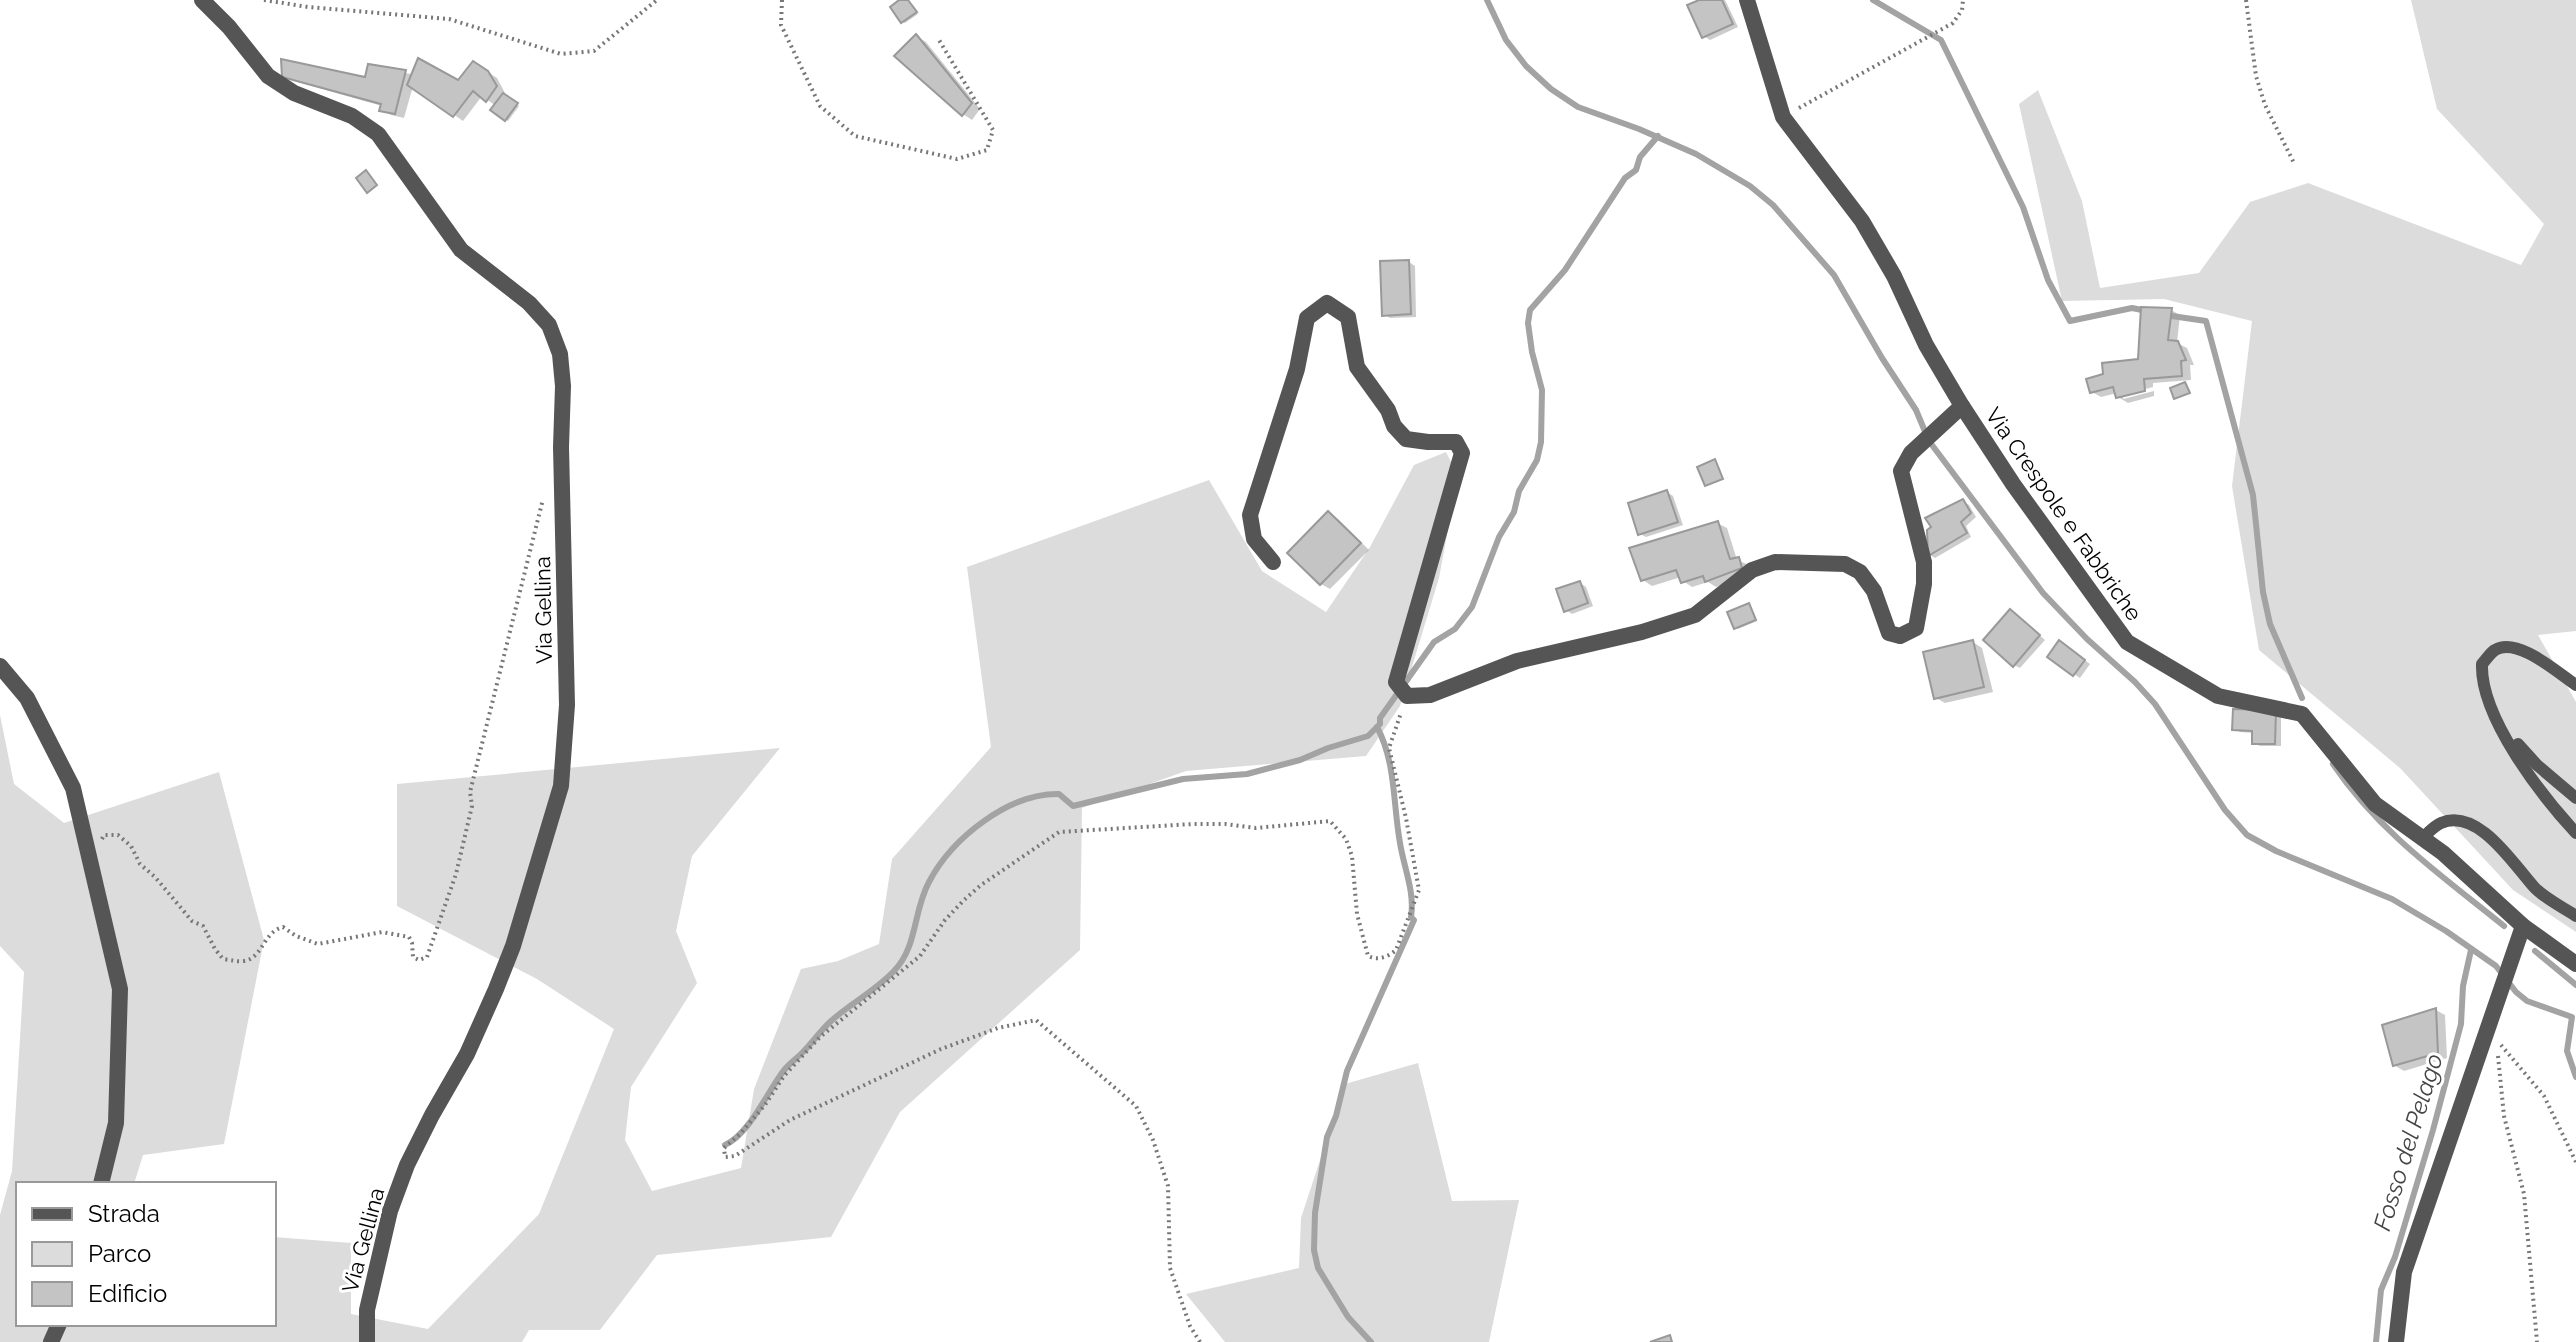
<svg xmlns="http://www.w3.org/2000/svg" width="2576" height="1342" viewBox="0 0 2576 1342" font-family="Raleway,sans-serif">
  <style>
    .green { fill: #dcdcdc }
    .shadow { fill: #0003 }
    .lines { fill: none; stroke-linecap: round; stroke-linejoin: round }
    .stream { stroke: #a3a3a3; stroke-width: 6 }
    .building { fill: #c4c4c4; stroke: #999; stroke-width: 2 }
    .path { stroke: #777; stroke-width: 4; stroke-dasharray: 2 4; stroke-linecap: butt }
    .service { stroke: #555; stroke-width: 12 }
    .minor { stroke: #555; stroke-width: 16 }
    .labels { text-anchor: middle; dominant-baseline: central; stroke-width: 6; stroke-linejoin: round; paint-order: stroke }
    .street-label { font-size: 22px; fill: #000; stroke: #fff }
    .water-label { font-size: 24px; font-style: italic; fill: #444; stroke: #fff }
  </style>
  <rect width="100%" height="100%" fill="#fff"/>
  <g class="green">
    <polygon points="2411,0 2576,0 2576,631 2538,635 2576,702 2576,932 2513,890 2400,768 2259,650 2232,486 2252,321 2164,299 2062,301 2019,104 2038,90 2082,201 2100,288 2199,273 2250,202 2308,183 2521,265 2544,224 2437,109"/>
    <polygon points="1446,452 1458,476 1439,578 1400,706 1366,756 1186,771 1082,808 1080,950 900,1112 831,1237 657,1255 600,1330 529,1330 522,1342 0,1342 0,1215 12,1171 24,972 0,946 0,715 14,784 64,823 219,772 264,940 224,1144 143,1155 134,1184 18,1184 18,1324 274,1324 274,1237 351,1243 351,1314 428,1329 539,1214 614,1029 537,979 397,906 397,784 780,748 692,856 676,931 697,983 631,1087 625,1140 652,1191 741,1168 754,1089 801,969 838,961 879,944 892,859 991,747 967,567 1209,480 1262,571 1326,612 1370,547 1414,465"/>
    <polygon points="1418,1063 1452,1201 1519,1200 1489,1342 1225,1342 1186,1294 1299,1268 1301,1218 1345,1084"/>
  </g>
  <g class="shadow">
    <polygon points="903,0 908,0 918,14 905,23 902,22"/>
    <polygon points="1704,0 1725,0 1738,27 1710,40 1704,36"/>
    <polygon points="916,36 926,42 980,109 972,120 963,114"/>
    <polygon points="370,67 458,82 483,69 497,78 505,93 504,95 519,106 508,121 493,110 496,106 482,96 463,121 413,86 404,118 391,115 382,110 382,106 294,81 284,76 367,79"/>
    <polygon points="1409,262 1415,266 1416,317 1390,318 1384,314"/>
    <polygon points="2171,310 2180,315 2177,343 2187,348 2194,365 2190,365 2191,380 2153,383 2153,387 2123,395 2123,399 2154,391 2154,396 2128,403 2118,397 2117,393 2101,397 2092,392 2140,361"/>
    <polygon points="1667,492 1673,496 1683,525 1646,537 1640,534"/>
    <polygon points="1963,501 1969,505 1976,517 1966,526 1971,537 1935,558 1930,555"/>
    <polygon points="1329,513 1338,519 1369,550 1330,589 1321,584"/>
    <polygon points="1717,523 1727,528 1737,560 1749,565 1751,573 1716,587 1708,582 1692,587 1683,581 1681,577 1652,586 1643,580"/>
    <polygon points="1580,583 1586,587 1593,606 1572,614 1566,610"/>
    <polygon points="1749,605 1757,621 1738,629 1736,628"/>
    <polygon points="2017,615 2045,640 2020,668 2014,665"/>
    <polygon points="1973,642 1982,648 1993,692 1945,703 1936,698"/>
    <polygon points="2066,646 2090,664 2080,678 2074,674"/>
    <polygon points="2235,711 2281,715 2281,746 2260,746 2254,743 2254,733 2240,732 2234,729"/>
    <polygon points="2436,1010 2445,1015 2447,1058 2404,1071 2394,1065"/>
  </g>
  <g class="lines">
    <g class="stream">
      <polyline points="1487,0 1506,40 1526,66 1551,89 1578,107 1639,129 1696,154 1750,186 1773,205 1834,275 1882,358 1916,410 1929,441 2043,593 2087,639 2135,682 2155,704 2225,810 2247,835 2276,851 2392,899 2446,931 2496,966 2516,992 2527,1001 2572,1017 2567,1051 2576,1077"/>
      <polyline points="1873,0 1941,40 2023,207 2048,280 2070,321 2132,308 2147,311"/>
      <polyline points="2165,315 2206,321 2253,495 2263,592 2270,624 2302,698"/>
      <path d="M2333,764C2379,832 2441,875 2504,926"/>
      <polyline points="2535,951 2576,985"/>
      <path d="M725,1145C750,1134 768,1090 785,1069C790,1063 797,1058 803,1052C813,1042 821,1030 831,1021C851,1003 875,991 894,971C918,946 913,911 929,882C952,838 1009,793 1059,794L1073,806L1183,779L1247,774L1300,760L1328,748L1368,736L1380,724V718L1434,642L1455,629L1472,607L1499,537L1514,512L1519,491L1537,460L1541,442L1542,390L1532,352L1528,323L1530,310L1565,270L1625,178L1636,170L1640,157L1658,136"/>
      <path d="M1371,1342L1348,1317L1318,1268L1314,1250L1315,1213L1327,1137L1336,1116L1347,1071L1414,920L1411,917C1415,892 1404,868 1400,843C1393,805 1396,762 1377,727"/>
      <polyline points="2376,1342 2381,1290 2395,1257 2433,1130 2461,1024 2463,986 2471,950"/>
    </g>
  </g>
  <g class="building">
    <polygon points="899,0 908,0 917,12 901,23 890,7"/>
    <polygon points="1699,0 1722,0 1733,24 1702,38 1687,5"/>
    <polygon points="916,34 972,103 962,116 894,56"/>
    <polygon points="418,58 458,80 473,61 488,71 497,86 486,102 473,91 453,117 407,85"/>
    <polygon points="281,59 365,77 368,64 406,70 395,114 379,111 381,104 282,77"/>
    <polygon points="503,93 518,103 505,121 490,110"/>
    <polygon points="366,170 377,185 367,193 356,178"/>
    <polygon points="1409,260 1411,314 1382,316 1380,261"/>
    <polygon points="2141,307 2172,308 2168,340 2178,341 2186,360 2181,361 2182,376 2144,379 2145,391 2116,398 2113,387 2090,393 2086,379 2103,374 2102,363 2138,359"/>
    <polygon points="2185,382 2190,393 2174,399 2170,388"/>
    <polygon points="1715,459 1723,479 1705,486 1697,467"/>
    <polygon points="1667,490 1678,522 1638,535 1628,503"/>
    <polygon points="1963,499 1971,513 1961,522 1967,533 1928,556 1927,530 1931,527 1925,518"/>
    <polygon points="1328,511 1361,543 1320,585 1287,553"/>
    <polygon points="1718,521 1730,559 1739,557 1742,568 1705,582 1703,576 1681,583 1676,570 1641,581 1629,548"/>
    <polygon points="1580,581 1588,603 1564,612 1556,589"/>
    <polygon points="1749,603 1756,620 1734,629 1727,612"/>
    <polygon points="2010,609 2040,635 2013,667 1983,640"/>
    <polygon points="1973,640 1984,687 1934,699 1923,652"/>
    <polygon points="2059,640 2085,660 2073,676 2047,657"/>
    <polygon points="2233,709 2276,710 2275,744 2252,744 2252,731 2232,730"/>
    <polygon points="2436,1008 2438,1053 2393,1066 2382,1025"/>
    <polygon points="1670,1335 1672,1342 1650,1342"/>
  </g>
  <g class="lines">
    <g class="path">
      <polyline points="264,0 308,7 449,19 561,54 594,51 657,0"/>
      <polyline points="782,0 781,25 820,106 855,136 957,159 987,150 993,130 939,40"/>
      <polyline points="2246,0 2256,76 2265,105 2294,163"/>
      <polyline points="1799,108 1953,23 1962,10 1963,0"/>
      <path d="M102,839L104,835H118L131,846L140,864L155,877L192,921L203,926L215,949L223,959C231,960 237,962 244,961C263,958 263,932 283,927L296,936L318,944L382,932L409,937L412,943L413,957L419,960L427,957L456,874L472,806L470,792L543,499"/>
      <polyline points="2501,1045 2544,1096 2576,1162"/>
      <polyline points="2498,1056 2504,1116 2524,1194 2537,1342"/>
      <path d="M1200,1342L1190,1326L1170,1268L1168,1186L1153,1140L1136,1106L1036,1020L998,1028L941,1049L790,1120L735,1156L725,1157L724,1148L740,1134L765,1105L784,1076L820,1037L920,956L945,920L964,900L981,885L1059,832L1193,824H1225L1256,828L1330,821L1346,839L1352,856L1357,914L1368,956C1378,961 1388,957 1396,950L1419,890L1406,818L1389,748L1401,713"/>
    </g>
    <g class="service">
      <path d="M2576,685C2558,673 2517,636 2495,650C2490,653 2486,660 2482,664C2480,717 2541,795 2576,833"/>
      <polyline points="2518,744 2537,765 2576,798"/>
      <path d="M2421,839C2427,834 2434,826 2441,823C2478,807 2514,865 2534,887C2545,899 2563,907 2576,916"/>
    </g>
    <g class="minor">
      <polyline points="202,0 229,27 268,76 294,93 352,116 378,134 461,250 529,303 549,325 560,354 563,386 561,447 567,705 561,786 513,946 496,989 467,1054 432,1115 407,1165 390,1211 367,1310 367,1342"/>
      <polyline points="1747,0 1783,117 1862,221 1894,276 1926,345 1962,406 2013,484 2127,642 2218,696 2302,714 2375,804 2443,853 2523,926 2576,964"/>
      <polyline points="1273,562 1254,539 1250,515 1297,369 1307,318 1327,303 1348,317 1357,367 1388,410 1394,426 1406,439 1428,442 1456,442 1462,453 1396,682 1407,696 1430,695 1517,661 1642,632 1695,615 1752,570 1775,562 1845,564 1860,572 1874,591 1889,633 1900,636 1916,628 1924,584 1924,562 1901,471 1911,453 1962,406"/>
      <polyline points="0,666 27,698 73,788 120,989 116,1123 101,1184"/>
      <polyline points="51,1342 59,1324"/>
      <polyline points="2396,1342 2404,1272 2523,926"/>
    </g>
  </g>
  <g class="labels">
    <g class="street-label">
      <text transform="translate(2064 514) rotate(55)">Via Crespole e Fabbriche</text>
      <text transform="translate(543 610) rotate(-91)">Via Gellina</text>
      <text transform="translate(363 1240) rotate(-75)">Via Gellina</text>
    </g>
    <g class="water-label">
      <text transform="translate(2408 1142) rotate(-73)">Fosso del Pelago</text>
    </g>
  </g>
  <rect x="16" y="1182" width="260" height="144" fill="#ffffff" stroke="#999999" stroke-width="2"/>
  <rect x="32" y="1208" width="40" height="12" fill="#555555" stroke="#999999" stroke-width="2"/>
  <text x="88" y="1222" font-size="24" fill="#000000">Strada</text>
  <rect x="32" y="1242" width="40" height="24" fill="#dcdcdc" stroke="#999999" stroke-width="2"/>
  <text x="88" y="1262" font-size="24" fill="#000000">Parco</text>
  <rect x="32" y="1282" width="40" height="24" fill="#c4c4c4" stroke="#999999" stroke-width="2"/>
  <text x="88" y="1302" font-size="24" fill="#000000">Edificio</text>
</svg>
